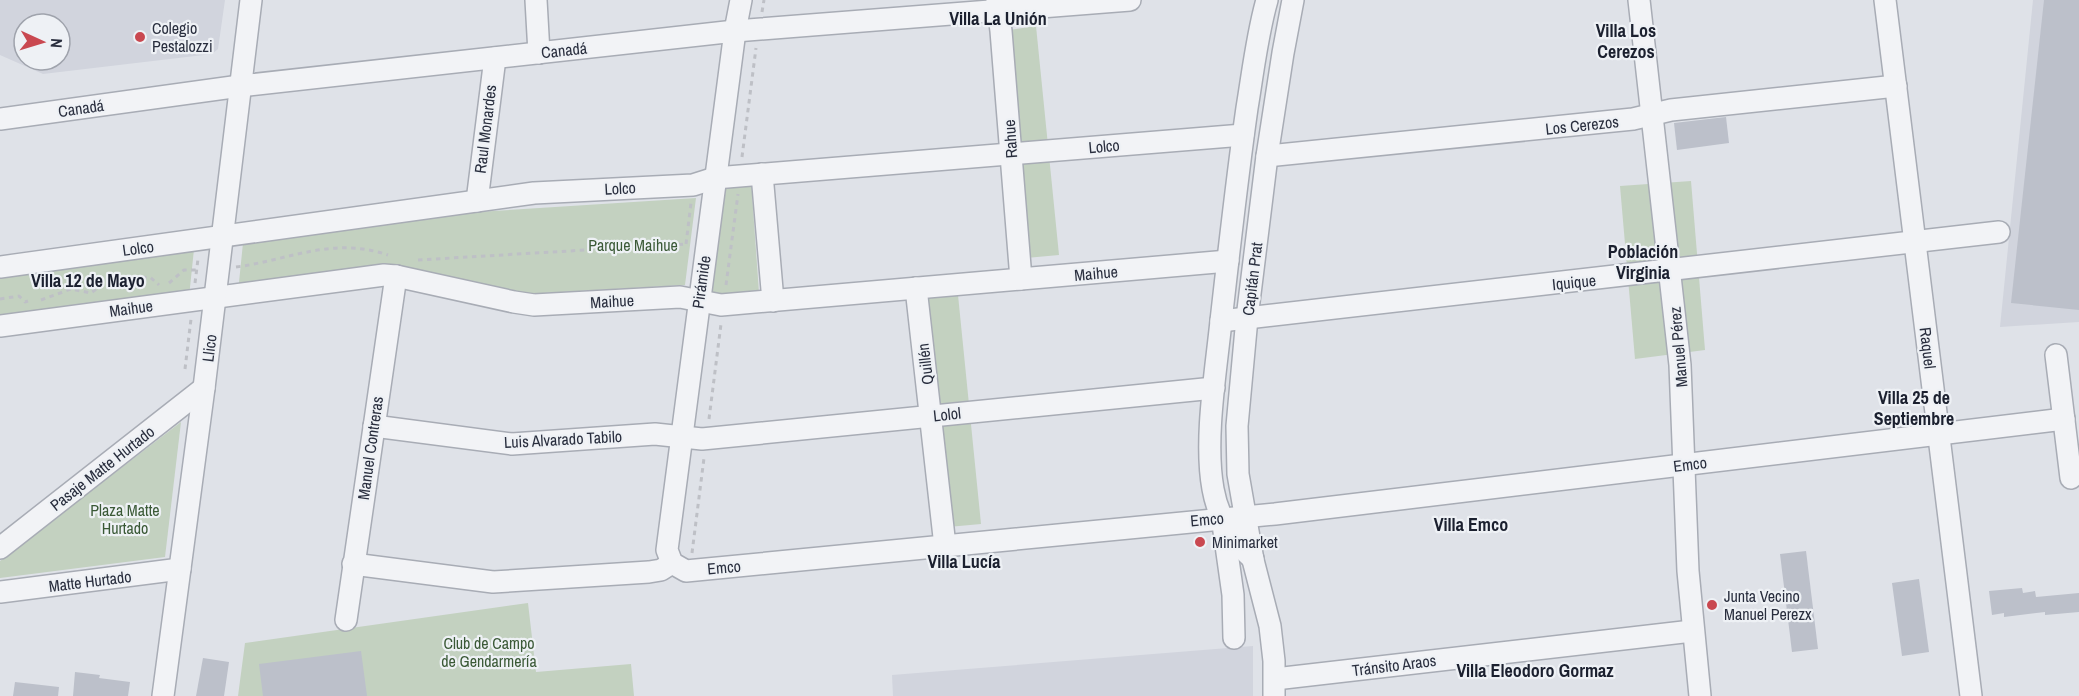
<svg xmlns="http://www.w3.org/2000/svg" width="2079" height="696" viewBox="0 0 2079 696" font-family="'Archivo Narrow',sans-serif">
  <style>
    .built { fill: #d1d4dd; fill-rule: evenodd }
    .green { fill: #c3d1c0 }
    .building { fill: #bcc0ca }
    .lines { fill: none; stroke-linecap: round; stroke-linejoin: round }
    .minor-casing { stroke: #a8acb5; stroke-width: 24 }
    .path { stroke: #bec0c6; stroke-width: 3; stroke-dasharray: 4.5 4.5; stroke-linecap: butt }
    .minor { stroke: #f2f3f6; stroke-width: 21 }
    .poi-dot { fill: #c94850; stroke: #eef1f5; stroke-width: 2 }
    .labels { text-anchor: middle; dominant-baseline: central; stroke-width: 4.5; stroke-linejoin: round; paint-order: stroke }
    .poi-label { font-size: 16px; fill: #292e3e; stroke: #eef1f5; text-anchor: start }
    .street-label { font-size: 16px; fill: #292e3e; stroke: #eef1f5 }
    .park-label { font-size: 16px; fill: #3a5936; stroke: #eef1f5 }
    .neighbourhood-label { font-size: 18px; font-weight: bold; fill: #1b202f; stroke: #eef1f5 }
  </style>
  <rect width="100%" height="100%" fill="#dfe2e8"/>
  <g class="built">
    <path d="M0,0H225L218,49L212,54L43,74L0,55ZM24,24H60V60H24Z"/>
    <polygon points="2033,0 2079,0 2079,322 2000,327"/>
    <polygon points="1253,646 1253,696 893,696 892,675"/>
  </g>
  <g class="green">
    <polygon points="1036,26 1059,255 1026,258 1009,30"/>
    <polygon points="751,180 759,293 710,295 727,182"/>
    <polygon points="1691,181 1705,350 1635,359 1620,186"/>
    <polygon points="696,198 685,285 525,294 396,267 238,292 243,243 477,212"/>
    <polygon points="194,249 189,297 0,323 0,276"/>
    <polygon points="958,295 981,524 948,527 924,299"/>
    <polygon points="181,422 165,557 0,578 0,561"/>
    <polygon points="528,603 536,672 631,664 634,696 238,696 245,643"/>
  </g>
  <g class="building">
    <polygon points="2044,0 2079,0 2079,310 2011,303"/>
    <polygon points="1726,117 1729,143 1677,150 1674,123"/>
    <polygon points="1806,551 1818,649 1792,652 1780,554"/>
    <polygon points="1919,579 1929,652 1902,656 1892,583"/>
    <polygon points="2022,588 2023,593 2035,591 2036,597 2079,593 2079,612 2045,615 2045,612 2004,617 2004,613 1992,615 1989,591"/>
    <polygon points="361,651 367,696 263,696 259,664"/>
    <polygon points="203,658 229,662 224,696 196,696"/>
    <polygon points="75,672 100,675 99,678 130,682 128,696 73,696"/>
    <polygon points="15,682 59,687 58,696 13,696"/>
  </g>
  <g class="lines">
    <defs>
      <g id="minor">
        <polyline points="536,0 539,53"/>
        <polyline points="741,0 735,31 667,550 672,563 686,571 1275,514 2064,419"/>
        <polyline points="997,0 1001,31 1021,279"/>
        <polyline points="1639,0 1680,365 1688,571 1700,696"/>
        <polyline points="1885,0 1971,696"/>
        <polyline points="0,119 240,86 735,31 1130,0"/>
        <polyline points="1267,156 1633,119 1671,110 1896,86"/>
        <polyline points="762,174 773,301"/>
        <polyline points="477,201 495,58"/>
        <polyline points="0,267 534,193 693,185 715,178 1243,135"/>
        <polyline points="916,288 945,546"/>
        <polyline points="1221,321 1999,232"/>
        <polyline points="0,326 384,275 396,276 514,302 534,305 680,297 721,305 1228,261"/>
        <polyline points="2056,355 2071,478"/>
        <polyline points="374,426 512,444 655,434 702,439 1214,388"/>
        <polyline points="1223,524 1233,595 1234,638"/>
        <polyline points="0,548 204,388"/>
        <path d="M1253,559C1232,540 1218,517 1213,489C1204,440 1216,371 1221,321C1229,250 1237,178 1247,108C1253,72 1257,35 1267,0"/>
        <polyline points="353,564 493,582 649,572 661,570 672,563"/>
        <polyline points="0,592 180,569"/>
        <polyline points="346,620 396,276"/>
        <polyline points="1275,679 1692,631"/>
        <polyline points="163,696 204,388 251,0"/>
        <polyline points="1274,696 1274,661 1270,626 1253,560 1238,474 1237,426 1247,318 1267,156 1283,53 1293,0"/>
      </g>
    </defs>
    <use href="#minor" class="minor-casing"/>
    <g class="path">
      <polyline points="762,12 764,0"/>
      <polyline points="742,157 756,48"/>
      <polyline points="686,244 691,203"/>
      <polyline points="418,260 686,244"/>
      <path d="M236,267C289,260 333,236 388,255"/>
      <polyline points="169,283 184,270 199,270"/>
      <polyline points="195,283 198,259"/>
      <polyline points="726,285 738,194"/>
      <polyline points="0,299 19,296 25,302 28,301"/>
      <polyline points="41,300 71,289 91,293 108,280 150,277 159,285"/>
      <polyline points="185,369 191,319"/>
      <polyline points="709,419 721,324"/>
      <polyline points="692,553 704,458"/>
    </g>
    <use href="#minor" class="minor"/>
  </g>
  <g class="poi-dot">
    <circle cx="140" cy="37" r="6"/>
    <circle cx="1200" cy="542" r="6"/>
    <circle cx="1712" cy="605" r="6"/>
  </g>
  <g class="labels">
    <g class="poi-label">
      <text x="152" y="28">Colegio<tspan x="152" dy="18">Pestalozzi</tspan></text>
      <text x="1212" y="542">Minimarket</text>
      <text x="1724" y="596">Junta Vecino<tspan x="1724" dy="18">Manuel Perezx</tspan></text>
    </g>
    <g class="street-label">
      <text transform="translate(564 50) rotate(-6)">Canadá</text>
      <text transform="translate(81 108) rotate(-8)">Canadá</text>
      <text transform="translate(1582 125) rotate(-6)">Los Cerezos</text>
      <text transform="translate(485 129) rotate(-83)">Raul Monardes</text>
      <text transform="translate(1010 139) rotate(-94)">Rahue</text>
      <text transform="translate(1104 146) rotate(-5)">Lolco</text>
      <text transform="translate(620 188) rotate(-3)">Lolco</text>
      <text transform="translate(138 248) rotate(-8)">Lolco</text>
      <text transform="translate(1096 273) rotate(-5)">Maihue</text>
      <text transform="translate(1252 279) rotate(-83)">Capitán Prat</text>
      <text transform="translate(701 282) rotate(-82)">Pirámide</text>
      <text transform="translate(1574 282) rotate(-6)">Iquique</text>
      <text transform="translate(612 301) rotate(-3)">Maihue</text>
      <text transform="translate(131 308) rotate(-8)">Maihue</text>
      <text transform="translate(1678 347) rotate(-95)">Manuel Pérez</text>
      <text transform="translate(209 348) rotate(-83)">Llico</text>
      <text transform="translate(1928 348) rotate(83)">Raquel</text>
      <text transform="translate(925 364) rotate(-97)">Quillén</text>
      <text transform="translate(947 414) rotate(-6)">Lolol</text>
      <text transform="translate(563 439) rotate(-3)">Luis Alvarado Tabilo</text>
      <text transform="translate(370 448) rotate(-82)">Manuel Contreras</text>
      <text transform="translate(1690 464) rotate(-7)">Emco</text>
      <text transform="translate(102 468) rotate(-38)">Pasaje Matte Hurtado</text>
      <text transform="translate(1207 519) rotate(-5)">Emco</text>
      <text transform="translate(724 567) rotate(-5)">Emco</text>
      <text transform="translate(90 581) rotate(-7)">Matte Hurtado</text>
      <text transform="translate(1394 665) rotate(-7)">Tránsito Araos</text>
    </g>
    <g class="park-label">
      <text x="633" y="245">Parque Maihue</text>
      <text x="125" y="510">Plaza Matte<tspan x="125" dy="18">Hurtado</tspan></text>
      <text x="489" y="643">Club de Campo<tspan x="489" dy="18">de Gendarmería</tspan></text>
    </g>
    <g class="neighbourhood-label">
      <text x="998" y="18">Villa La Unión</text>
      <text x="1626" y="30">Villa Los<tspan x="1626" dy="21">Cerezos</tspan></text>
      <text x="1643" y="251">Población<tspan x="1643" dy="21">Virginia</tspan></text>
      <text x="88" y="280">Villa 12 de Mayo</text>
      <text x="1914" y="397">Villa 25 de<tspan x="1914" dy="21">Septiembre</tspan></text>
      <text x="1471" y="524">Villa Emco</text>
      <text x="964" y="561">Villa Lucía</text>
      <text x="1535" y="670">Villa Eleodoro Gormaz</text>
    </g>
  </g>
  <g transform="translate(42 42) rotate(94)"><circle r="28" fill="#eef1f5" stroke="#9fa3ac" stroke-width="1.5"/>
  <path d="M0-4.5L10 22L0 15L-10 22Z" fill="#c94850"/>
  <text y="-9" font-size="16" font-weight="bold" text-anchor="middle" fill="#292e3e">N</text>
  </g>
</svg>
